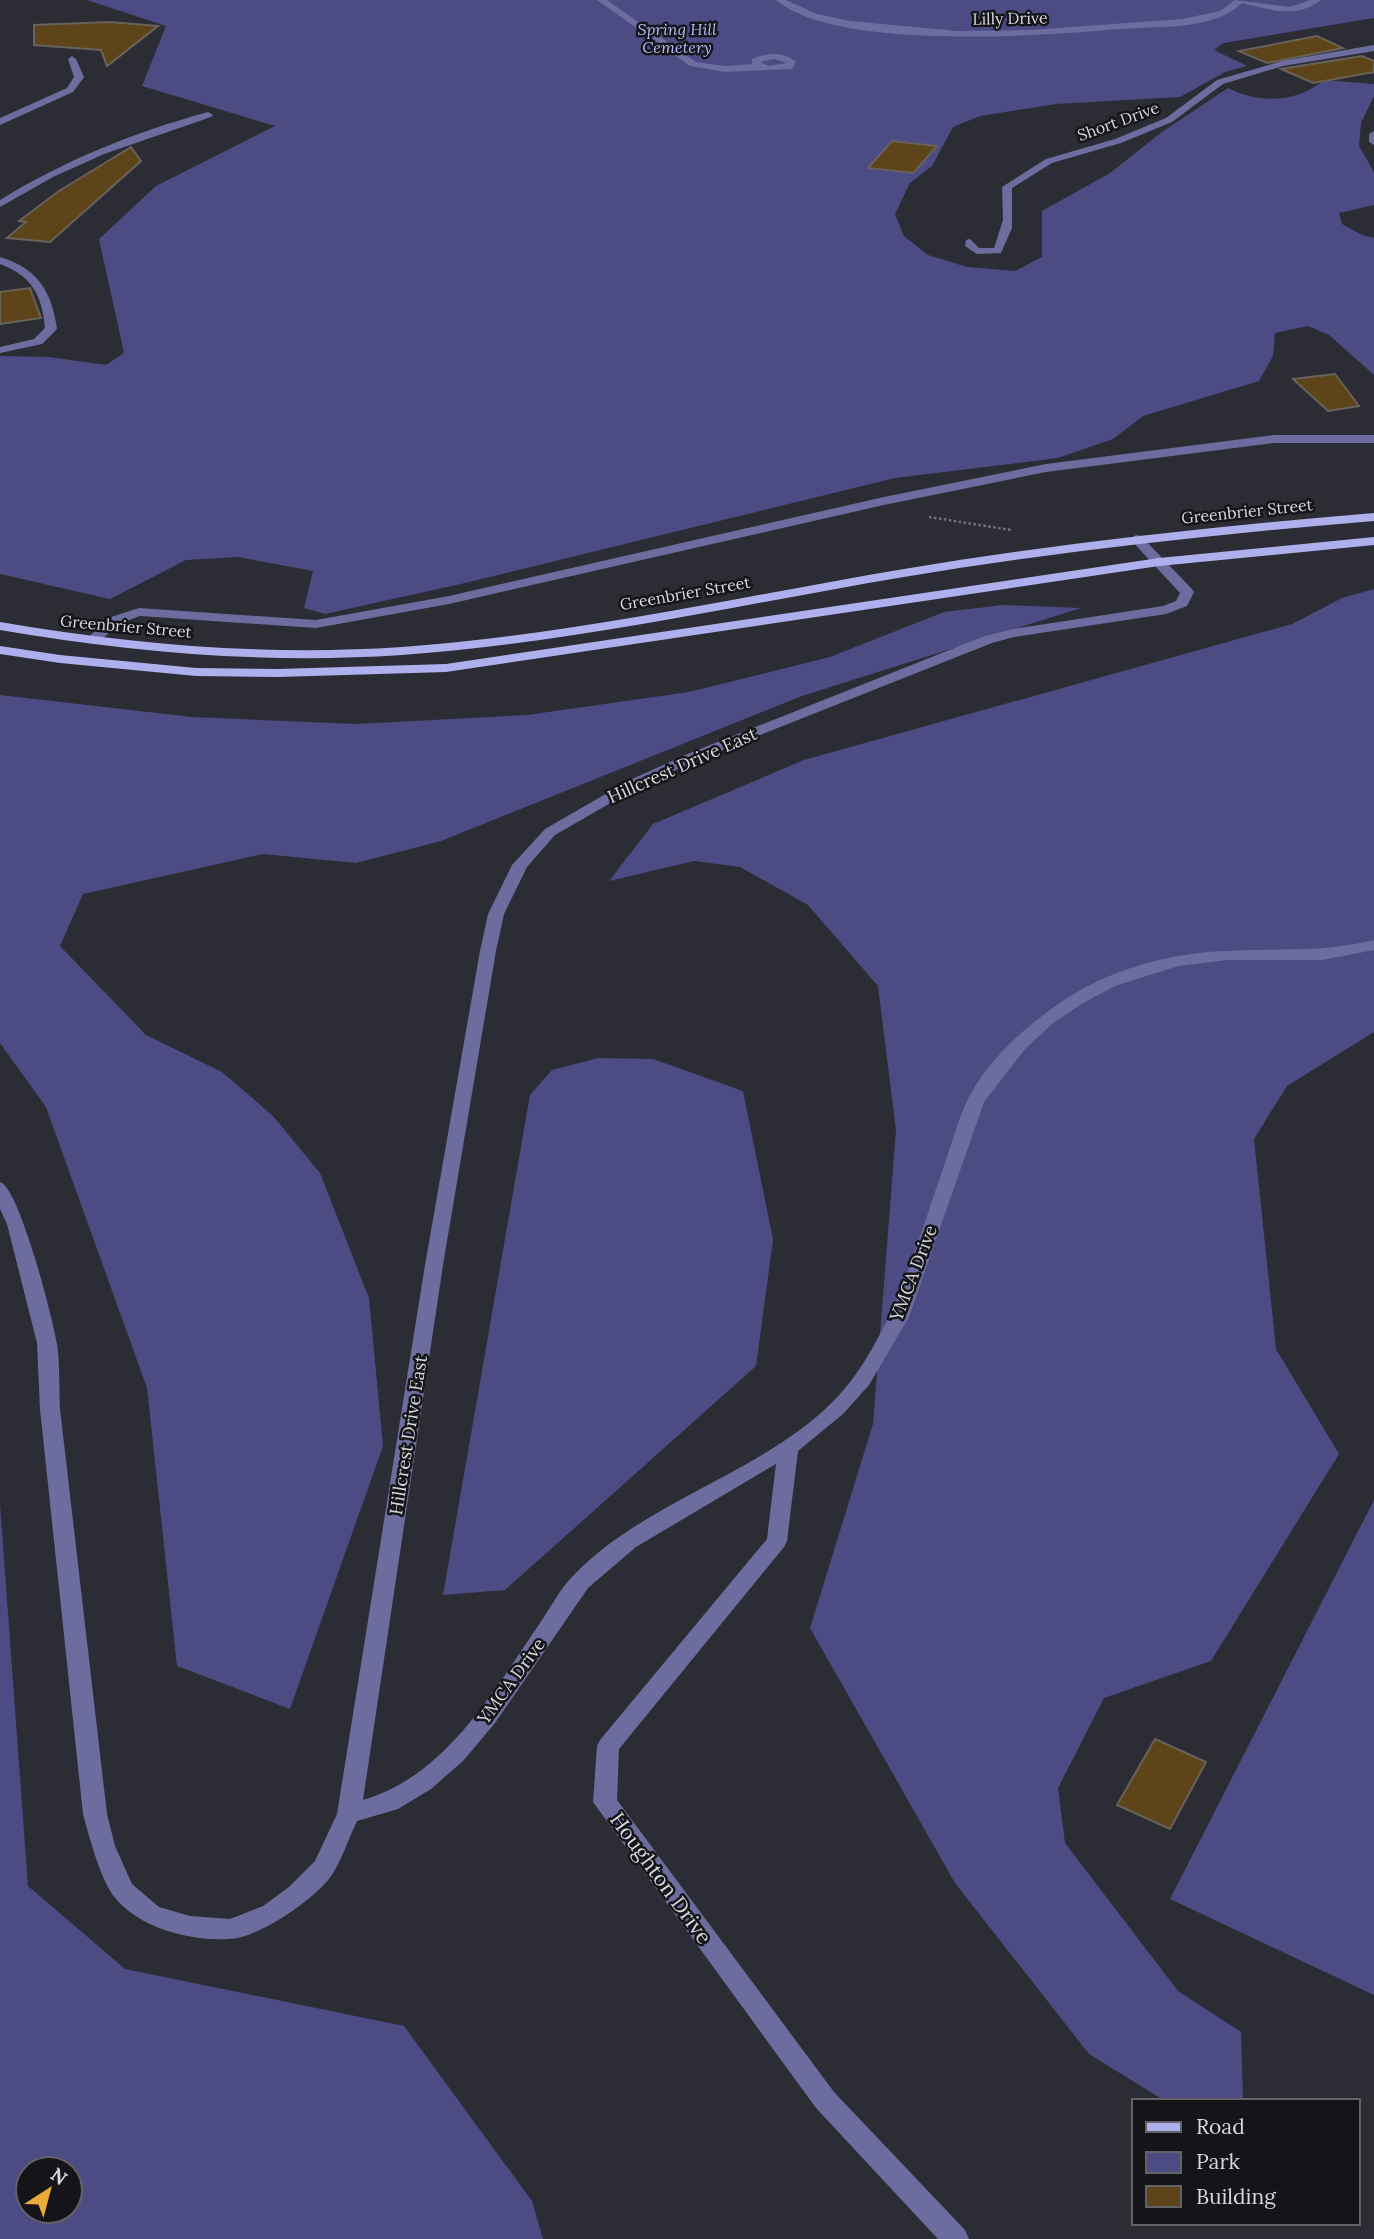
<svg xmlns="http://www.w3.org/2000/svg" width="1374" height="2239" viewBox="0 0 1374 2239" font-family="Lora,serif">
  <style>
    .green { fill: #4d4b83; fill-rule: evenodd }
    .building { fill: #5d4419; stroke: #68625a; stroke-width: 2 }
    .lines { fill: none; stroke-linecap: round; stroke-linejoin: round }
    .path { stroke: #74757c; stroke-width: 2.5; stroke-dasharray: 2.5 2.5; stroke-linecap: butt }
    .minor { fill: #6c6c9e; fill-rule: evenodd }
    .major { fill: #afafee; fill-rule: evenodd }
    .labels { text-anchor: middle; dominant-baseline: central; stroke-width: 5; stroke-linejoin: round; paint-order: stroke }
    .far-street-label { font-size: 16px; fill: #d7d8dd; stroke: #151519 }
    .far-park-label { font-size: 16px; font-style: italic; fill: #b8b8f6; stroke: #151519 }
    .street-label { font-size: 18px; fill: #d7d8dd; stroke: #151519 }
    .near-street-label { font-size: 21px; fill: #d7d8dd; stroke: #151519 }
  </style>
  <rect width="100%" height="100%" fill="#2c2c35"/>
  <g class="green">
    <path d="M87,0H1374V18L1224,43L1214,50L1247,66L1225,72L1180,97L1056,104L980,116L953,127L932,166L910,183L895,214L904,236L928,255L967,267L1015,271L1042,257V211L1110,173L1162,132L1228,88C1259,104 1297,103 1324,80L1374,84V96L1361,123L1359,146L1374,172V205L1339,213L1342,224L1362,235L1374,238V375L1329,335L1308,326L1275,333L1273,356L1259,381L1143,416L1113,439L1058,458L895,478L465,583L325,614L304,608L313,571L238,557L186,560L110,599L0,574V356L49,357L106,365L124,353L99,239L156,186L275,126L142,86L166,26Z"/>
    <polygon points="1374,589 1374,1032 1287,1086 1254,1139 1276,1349 1339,1454 1211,1661 1104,1698 1058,1788 1065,1843 1178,1991 1241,2032 1243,2099 1165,2101 1089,2054 955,1883 810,1628 873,1424 896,1130 878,986 808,905 740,867 694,861 609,881 653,824 804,760 1292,624 1342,598"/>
    <polygon points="1003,605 1081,608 802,696 441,841 356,863 263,854 83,894 60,946 146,1035 222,1072 273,1116 320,1173 369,1298 383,1446 290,1709 177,1666 147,1388 46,1107 0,1043 0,695 192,717 356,724 527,715 689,692 830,657 944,612"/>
    <polygon points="598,1058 653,1059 743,1091 773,1240 756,1366 505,1590 443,1595 530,1095 552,1070"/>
    <polygon points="1374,1500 1374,1995 1170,1899"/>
    <path d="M0,1504L28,1886L125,1969L404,2026L532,2201L543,2239H0ZM28,2169H70V2211H28Z"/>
  </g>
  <g class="building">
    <polygon points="110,22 158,26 107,66 101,50 34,45 34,25"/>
    <polygon points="1317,36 1343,48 1267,63 1239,51"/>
    <polygon points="1362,56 1374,61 1374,72 1313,83 1281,69"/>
    <polygon points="892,141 937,146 913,173 868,168"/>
    <polygon points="131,147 141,161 50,242 7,238 26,222 19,221 59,191"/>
    <polygon points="30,288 41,318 0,324 0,292"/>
    <polygon points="1335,374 1359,406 1328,411 1293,379"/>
    <polygon points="1155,1739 1206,1762 1170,1829 1117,1805"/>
  </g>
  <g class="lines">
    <polyline class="path" points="929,517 1011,530"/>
    <g class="minor">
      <path d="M597,0H607L696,62L725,66L752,64V59C767,53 783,51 796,62L792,69L725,72L690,66ZM774,59L787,63L769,66L760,62Z"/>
      <path d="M776,0H786L817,14L850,21L958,31L1031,30L1182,19L1220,11L1235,0L1290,7L1311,0H1321C1298,19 1269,10 1242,3C1213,31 1158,26 1120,29C1042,36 836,51 776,0Z"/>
      <polygon points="1374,45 1374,51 1283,66 1223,84 1172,122 1121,143 1052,163 1012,188 1012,228 1001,253 977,254 965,246 966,240 970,239 979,248 994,248 1003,220 1002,187 1046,159 1115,139 1166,118 1217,80 1282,61"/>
      <polygon points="72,56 76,59 84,77 73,92 0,125 0,118 67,88 74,77 68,59"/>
      <path d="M208,112L213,115L211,117L104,154L53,177L0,207V200C65,160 135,132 208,112Z"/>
      <polygon points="1374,131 1374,145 1369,142 1369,134"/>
      <path d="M0,257C37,268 52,291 57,329L42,344L0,353V347L34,339L45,328C42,295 32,276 0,264Z"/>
      <polygon points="1274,435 1374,435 1374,443 1274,443 1046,472 884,505 449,604 316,628 140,616 121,623 97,643 87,643 85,640 111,617 139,608 316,620 449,596 884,497 1046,464"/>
      <path d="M1136,535L1141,536L1192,589L1194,592L1187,606L1166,614L1014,637L992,643L700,759L640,786L555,835L527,867L504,914L496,951L443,1265L363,1800C446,1776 494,1690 540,1623C551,1607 560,1589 573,1576C651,1493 790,1468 856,1374C901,1310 921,1230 947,1157C953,1140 958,1120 966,1103C986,1060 1030,1022 1069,997C1115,968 1171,953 1225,951C1278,948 1321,953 1374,940V950L1322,960H1228L1178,966L1115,986L1083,1003L1053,1023L1026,1048L984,1102L909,1317L869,1385L843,1414L798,1451L787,1541L784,1547L619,1749L617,1800L834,2092L965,2230L969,2239H938L816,2108L593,1802L597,1746L600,1740L767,1539L776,1464L636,1547L588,1588L495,1723L463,1761L431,1789L398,1809L357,1821C349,1838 342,1859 332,1875C315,1899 259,1938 229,1939C190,1941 142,1929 116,1899C101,1882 89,1836 83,1814L40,1409L37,1343L7,1224L0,1209V1182C19,1187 53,1319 57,1344C60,1365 59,1388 60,1409L107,1814L115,1846L132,1884L159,1907L190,1916L230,1919L263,1906L289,1887L315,1861L337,1814L425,1265L480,951L488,914L512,865L545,829L630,780L690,753L982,637L1013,629L1163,606L1176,601L1180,593L1130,539Z"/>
    </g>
    <g class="major">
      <path d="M1374,513V521C1217,534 1060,551 904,577C737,605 571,643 402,655C267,664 133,653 0,630V622C133,645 267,656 402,647C571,635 737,597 904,569C1060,543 1217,526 1374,513Z"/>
      <polygon points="1374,537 1374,545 1159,566 446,672 278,677 196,676 60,663 0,654 0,646 60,655 196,668 278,669 446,664 1159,558"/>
    </g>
  </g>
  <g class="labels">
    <g class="far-street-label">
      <text transform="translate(1010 18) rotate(-1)">Lilly Drive</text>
      <text transform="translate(1118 121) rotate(-20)">Short Drive</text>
      <text transform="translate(1247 511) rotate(-6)">Greenbrier Street</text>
      <text transform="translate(685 593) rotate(-10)">Greenbrier Street</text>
      <text transform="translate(126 626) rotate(5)">Greenbrier Street</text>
    </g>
    <g class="far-park-label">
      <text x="677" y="29">Spring Hill<tspan x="677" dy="18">Cemetery</tspan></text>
    </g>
    <g class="street-label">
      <text transform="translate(682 765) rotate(-24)">Hillcrest Drive East</text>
      <text transform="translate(913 1273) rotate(-69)">YMCA Drive</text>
      <text transform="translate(408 1435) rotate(-81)">Hillcrest Drive East</text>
      <text transform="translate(511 1681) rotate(-54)">YMCA Drive</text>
    </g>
    <g class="near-street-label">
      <text transform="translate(661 1878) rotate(54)">Houghton Drive</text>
    </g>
  </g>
  <rect x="1132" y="2099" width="228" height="126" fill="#151519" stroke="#636367" stroke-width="2"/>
  <rect x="1146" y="2122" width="35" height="10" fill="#afafee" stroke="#636367" stroke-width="2"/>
  <text x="1196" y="2134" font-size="21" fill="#d7d8dd">Road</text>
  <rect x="1146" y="2152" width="35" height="21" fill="#4d4b83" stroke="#636367" stroke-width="2"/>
  <text x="1196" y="2169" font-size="21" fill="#d7d8dd">Park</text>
  <rect x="1146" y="2186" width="35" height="21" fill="#5d4419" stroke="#636367" stroke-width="2"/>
  <text x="1196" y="2204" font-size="21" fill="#d7d8dd">Building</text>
  <g transform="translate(49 2190) rotate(36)"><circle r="33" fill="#151519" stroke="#636367" stroke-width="2"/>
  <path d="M0-5L12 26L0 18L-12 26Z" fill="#e9ab38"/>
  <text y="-10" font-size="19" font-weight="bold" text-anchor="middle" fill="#d7d8dd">N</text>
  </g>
</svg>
